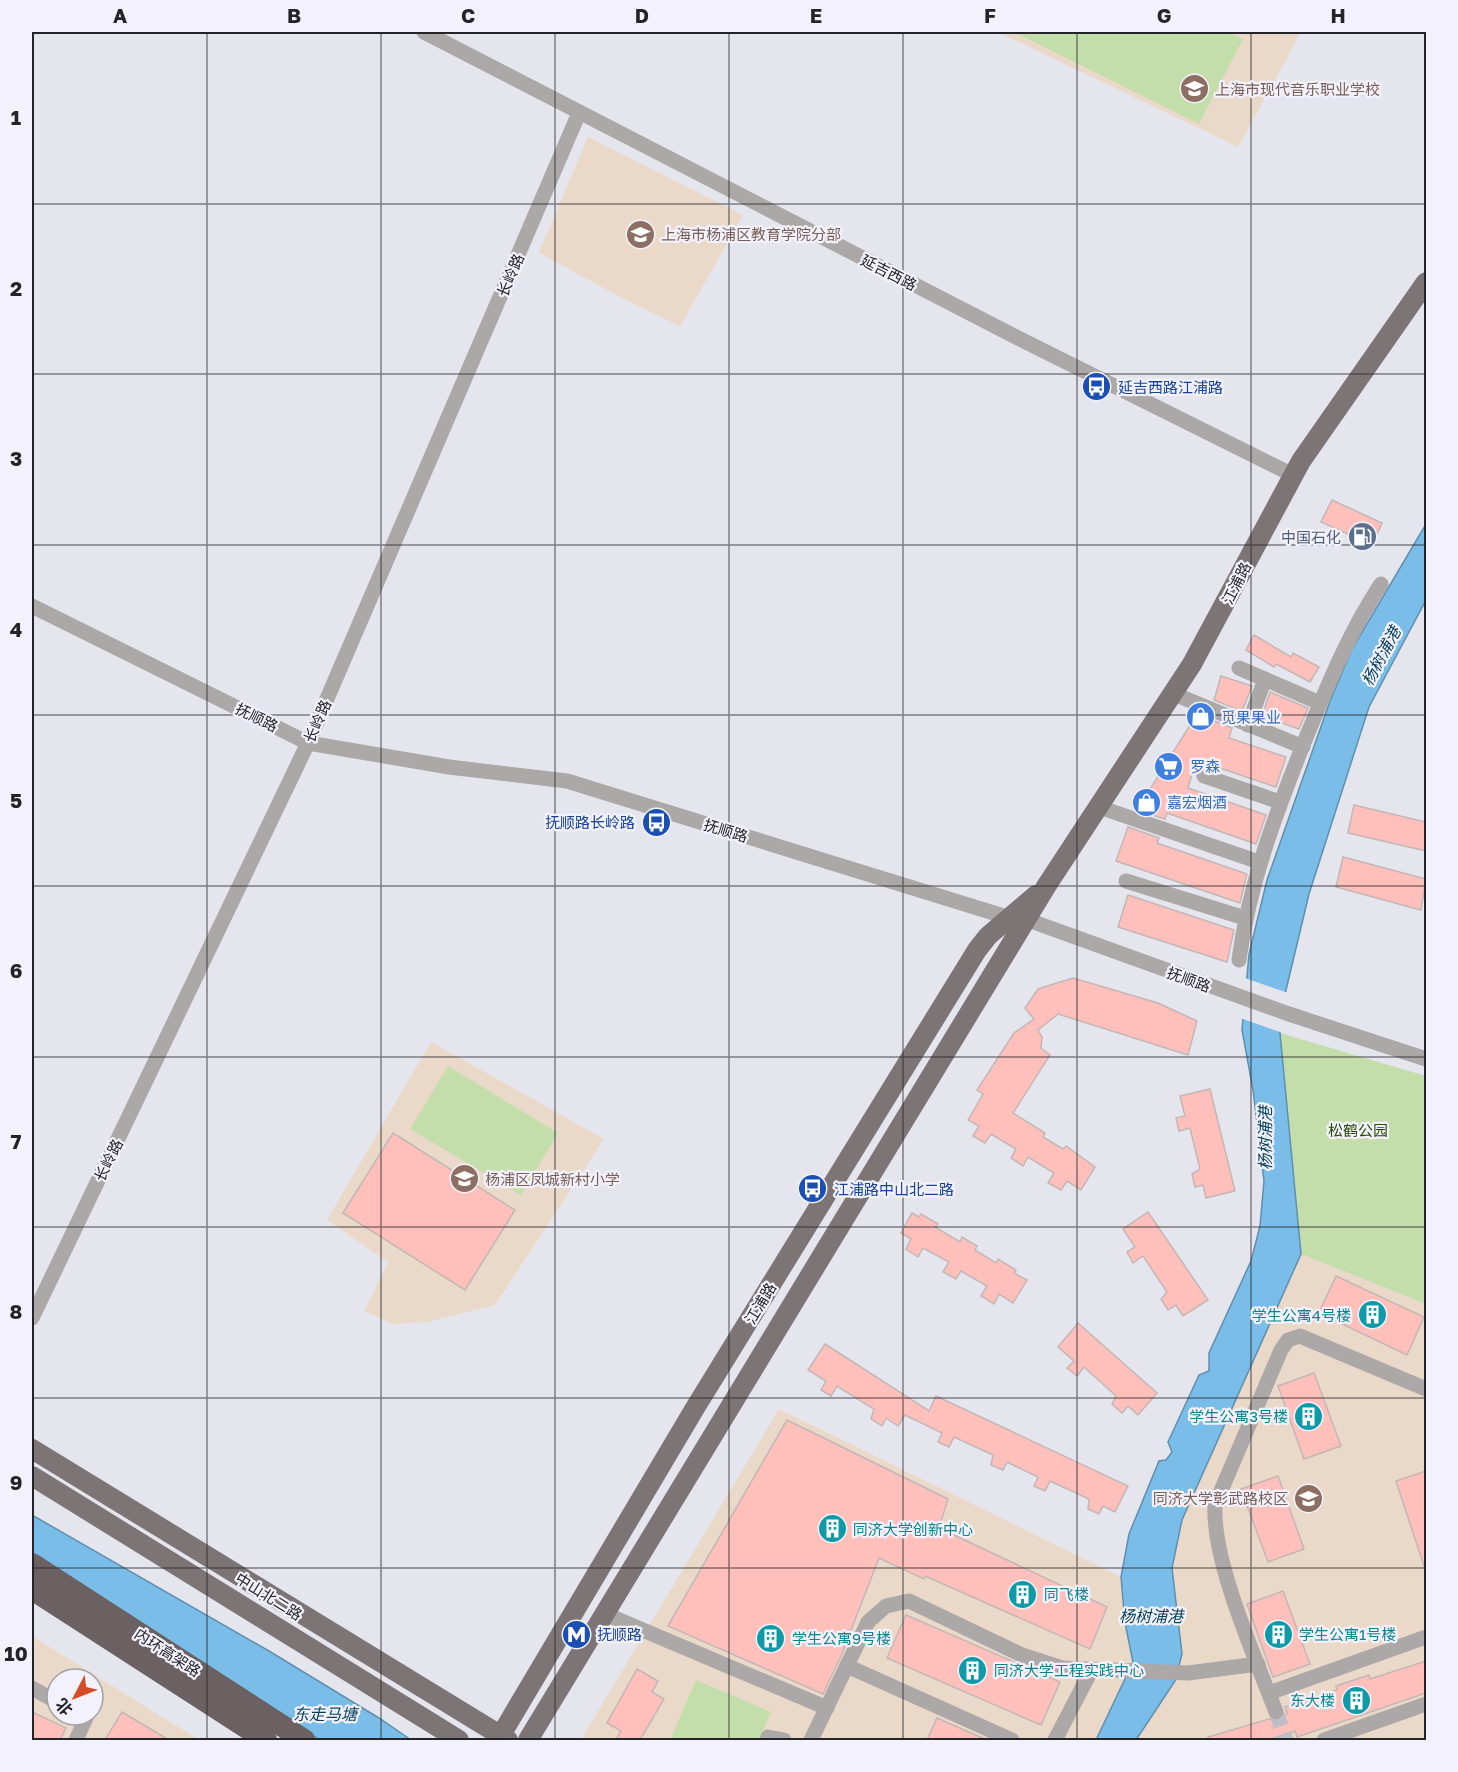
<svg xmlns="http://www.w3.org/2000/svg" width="1458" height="1772" viewBox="0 0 1458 1772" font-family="'Golos Text','Noto Sans SC',sans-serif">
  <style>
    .education { fill: #ead9c8; fill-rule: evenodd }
    .green { fill: #c3deab }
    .water { fill: #79bde8; stroke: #608fae; stroke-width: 1.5 }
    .pier { fill: #e5e5ee }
    .building { fill: #ffbfbb; stroke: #c2b7b6; stroke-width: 1.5 }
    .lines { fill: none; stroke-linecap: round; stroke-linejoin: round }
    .minor-tunnel { stroke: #bebec6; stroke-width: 15; stroke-dasharray: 15 8; stroke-linecap: butt }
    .minor { stroke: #ada8a8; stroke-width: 15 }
    .major { stroke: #7d7475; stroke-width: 20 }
    .highway { stroke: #6b6162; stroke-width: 22 }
    .grid { fill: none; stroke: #242428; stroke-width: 1.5; stroke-opacity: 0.55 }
    .labels { text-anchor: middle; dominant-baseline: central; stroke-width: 4.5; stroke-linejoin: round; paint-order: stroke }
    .education-label { font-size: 15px; fill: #785e54; stroke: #f3f2fc; text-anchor: start }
    .street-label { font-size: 15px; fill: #242428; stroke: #f3f2fc }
    .transit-label { font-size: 15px; fill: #164399; stroke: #f3f2fc; text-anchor: start }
    .service-label { font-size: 15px; fill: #4e5e75; stroke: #f3f2fc; text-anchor: end }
    .shop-label { font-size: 15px; fill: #366cbe; stroke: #f3f2fc; text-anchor: start }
    .park-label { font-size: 15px; fill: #294500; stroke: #f3f2fc }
    .culture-label { font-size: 15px; fill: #0d838f; stroke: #f3f2fc; text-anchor: start }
    .water-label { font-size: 16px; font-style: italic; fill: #023e5a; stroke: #f3f2fc }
    .neatline { fill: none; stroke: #242428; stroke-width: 2 }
    .grid-label { font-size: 20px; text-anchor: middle; font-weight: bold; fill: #242428 }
  </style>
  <rect width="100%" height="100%" fill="#e5e5ee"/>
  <g class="education">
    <polygon points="998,32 1301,32 1238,147"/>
    <polygon points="588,137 743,215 680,326 628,301 539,253"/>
    <polygon points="431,1042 604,1139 495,1305 427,1322 393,1324 364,1311 388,1262 327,1220"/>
    <polygon points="1301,1254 1426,1304 1426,1740 581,1740 779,1409 1121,1577 1172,1568 1182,1520"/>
    <path d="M32,1636L199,1740H32ZM57,1679H93V1715H57Z"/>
  </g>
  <g class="green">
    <polygon points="1014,32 1228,32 1243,39 1199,124"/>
    <polygon points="1280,1033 1426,1076 1426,1304 1301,1254"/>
    <polygon points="448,1066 558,1133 521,1195 410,1129"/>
    <polygon points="696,1680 771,1712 759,1740 670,1740"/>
  </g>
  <g class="water">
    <polygon points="1426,524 1426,600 1369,707 1309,894 1286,990 1280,1033 1301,1254 1182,1520 1172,1568 1182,1654 1175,1681 1136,1740 1096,1740 1133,1662 1125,1623 1121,1577 1129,1534 1159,1461 1166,1460 1172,1452 1168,1442 1199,1375 1209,1371 1209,1353 1251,1261 1260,1226 1264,1181 1253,1090 1242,1030 1249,954 1267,880 1330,701 1352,649"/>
    <polygon points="32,1515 269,1651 379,1718 411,1740 320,1740 32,1560"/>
  </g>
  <polygon class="pier" points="1245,978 1288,993 1283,1033 1240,1018"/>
  <g class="building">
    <polygon points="1332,500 1382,523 1372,545 1321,522"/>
    <polygon points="1254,635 1291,657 1293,653 1319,667 1310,682 1276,664 1274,667 1246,650"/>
    <polygon points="1221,676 1252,686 1243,709 1239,710 1214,700"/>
    <polygon points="1270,692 1308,708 1299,729 1262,716"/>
    <polygon points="1197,714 1232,728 1229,738 1286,757 1276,787 1196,760 1188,788 1266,815 1256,844 1167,813 1165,819 1137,810"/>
    <polygon points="1354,805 1426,822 1426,851 1348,833"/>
    <polygon points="1128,827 1159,838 1157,843 1247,874 1240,903 1116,861"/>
    <polygon points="1343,857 1426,879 1421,910 1336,887"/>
    <polygon points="1128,895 1234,930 1227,962 1118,927"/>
    <polygon points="1073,978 1158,1003 1197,1021 1188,1055 1058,1014 1038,1030 1042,1037 1041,1048 1050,1055 1013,1113 1045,1133 1043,1137 1063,1149 1066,1146 1095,1167 1081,1190 1067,1181 1061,1190 1048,1183 1054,1173 1028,1157 1023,1166 1011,1158 1016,1149 991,1134 985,1143 973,1136 979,1126 968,1120 983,1094 977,1090 1014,1033 1034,1019 1025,1008 1038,989"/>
    <polygon points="1210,1089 1235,1191 1206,1198 1203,1185 1195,1187 1192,1174 1200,1169 1190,1128 1179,1131 1176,1118 1185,1116 1180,1096"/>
    <polygon points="393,1133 515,1210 465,1290 343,1213"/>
    <polygon points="1148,1212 1208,1300 1183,1316 1176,1305 1168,1310 1161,1299 1167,1292 1143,1256 1133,1263 1127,1252 1135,1247 1123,1229"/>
    <polygon points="912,1213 919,1217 921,1214 938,1224 935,1227 960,1242 962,1237 977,1246 975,1250 996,1263 998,1259 1016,1270 1014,1273 1027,1280 1013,1303 999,1294 994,1304 981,1296 987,1286 961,1271 956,1279 943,1272 949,1262 923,1248 918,1257 906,1249 911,1239 901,1233"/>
    <polygon points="1336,1276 1424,1317 1407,1355 1319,1313"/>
    <polygon points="1078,1323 1157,1393 1138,1415 1128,1406 1122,1413 1112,1404 1116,1396 1084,1367 1077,1376 1067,1368 1074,1361 1058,1347"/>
    <polygon points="825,1344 929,1411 936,1396 1128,1486 1115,1512 1103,1506 1099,1514 1088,1509 1089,1499 1050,1481 1045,1491 1034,1486 1038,1477 1007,1462 1003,1470 991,1465 993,1455 954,1437 949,1447 938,1442 942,1433 905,1415 898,1426 886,1418 882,1426 871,1419 874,1409 837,1386 831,1396 821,1390 826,1381 808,1370"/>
    <polygon points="1314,1373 1341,1446 1304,1459 1278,1386"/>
    <polygon points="787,1420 948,1499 939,1528 1107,1607 1090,1649 925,1576 924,1579 879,1558 841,1656 823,1694 668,1626"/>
    <polygon points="1426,1471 1426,1566 1424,1566 1396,1481"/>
    <polygon points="1278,1476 1304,1549 1268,1562 1241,1489"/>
    <polygon points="1283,1591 1310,1664 1273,1677 1247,1604"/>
    <polygon points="906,1615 1060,1682 1041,1725 887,1658"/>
    <polygon points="1426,1661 1426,1693 1297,1737 1295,1731 1267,1740 1208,1740 1208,1737 1269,1719 1280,1721 1287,1713 1285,1707 1337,1690 1336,1686 1369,1675 1370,1679"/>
    <polygon points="637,1669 658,1681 652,1692 664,1699 640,1740 616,1740 621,1731 607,1723"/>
    <polygon points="32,1712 66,1728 60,1740 32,1740"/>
    <polygon points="122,1712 169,1740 105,1740"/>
    <polygon points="937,1718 987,1740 927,1740"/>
  </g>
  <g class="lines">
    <polyline class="minor-tunnel" points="1276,1712 1286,1740"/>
    <g class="minor">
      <polyline points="424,32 1022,340 1293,475"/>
      <polyline points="32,606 308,743 449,767 567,781 1010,918 1028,920 1286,1013 1426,1059"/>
      <polyline points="1239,668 1320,703"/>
      <polyline points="1174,694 1303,747"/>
      <polyline points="1248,725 1265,679"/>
      <polyline points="1204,776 1280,802"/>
      <polyline points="1099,807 1259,862"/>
      <polyline points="1126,881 1245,918"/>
      <path d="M1239,960C1249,884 1275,816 1303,745C1326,689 1348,634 1381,584"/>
      <polyline points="32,1318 308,743 579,113"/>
      <polyline points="605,1614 827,1708"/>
      <polyline points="847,1666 1012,1740"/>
      <polyline points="32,1688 57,1702"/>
      <polyline points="1269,1693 1426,1637"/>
      <path d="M1276,1712C1255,1657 1212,1561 1215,1505L1281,1350L1288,1340L1300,1336L1426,1389"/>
      <polyline points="76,1740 86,1718 82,1715"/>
      <polyline points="767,1740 768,1737 784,1740"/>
      <polyline points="811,1740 868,1622 886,1606 909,1601 1022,1655 1062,1668 1188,1673 1258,1664"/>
      <polyline points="1055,1740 1092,1669"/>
      <polyline points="1324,1740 1426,1704"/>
    </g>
    <g class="major">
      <polyline points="32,1449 508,1740"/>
      <polyline points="32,1476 459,1740"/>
      <polyline points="498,1740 695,1408 977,950 988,936 1036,895"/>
      <polyline points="528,1740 1047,885 1192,664 1301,461 1426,282"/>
    </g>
    <g class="highway">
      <polyline points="32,1564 304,1740"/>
      <polyline points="32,1589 266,1740"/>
    </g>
  </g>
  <path class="grid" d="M207,32V1740M381,32V1740M555,32V1740M729,32V1740M903,32V1740M1077,32V1740M1251,32V1740M32,204H1426M32,374H1426M32,545H1426M32,715H1426M32,886H1426M32,1057H1426M32,1227H1426M32,1398H1426M32,1568H1426"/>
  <defs>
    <symbol id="school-disc" viewBox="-11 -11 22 22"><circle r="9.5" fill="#8d6e63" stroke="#f3f2fc"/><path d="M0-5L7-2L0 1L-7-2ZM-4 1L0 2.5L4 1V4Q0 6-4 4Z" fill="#fff"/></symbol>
    <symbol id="bus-disc" viewBox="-11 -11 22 22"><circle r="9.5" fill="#1a4fb4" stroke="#f3f2fc"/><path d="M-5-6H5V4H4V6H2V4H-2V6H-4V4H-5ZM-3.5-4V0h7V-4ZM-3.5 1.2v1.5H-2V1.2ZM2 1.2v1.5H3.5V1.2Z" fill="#fff"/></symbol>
    <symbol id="fuel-disc" viewBox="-11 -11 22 22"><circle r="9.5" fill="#5c6f8a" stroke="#f3f2fc"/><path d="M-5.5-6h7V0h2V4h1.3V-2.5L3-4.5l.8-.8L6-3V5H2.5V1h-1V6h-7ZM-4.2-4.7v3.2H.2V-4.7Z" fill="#fff"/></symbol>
    <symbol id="shop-disc" viewBox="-11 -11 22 22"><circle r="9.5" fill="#3f7fe0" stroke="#f3f2fc"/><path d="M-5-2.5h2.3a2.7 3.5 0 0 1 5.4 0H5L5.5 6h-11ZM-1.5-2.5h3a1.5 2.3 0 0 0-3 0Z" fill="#fff"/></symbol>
    <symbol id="supermarket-disc" viewBox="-11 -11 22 22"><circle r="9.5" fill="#3f7fe0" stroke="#f3f2fc"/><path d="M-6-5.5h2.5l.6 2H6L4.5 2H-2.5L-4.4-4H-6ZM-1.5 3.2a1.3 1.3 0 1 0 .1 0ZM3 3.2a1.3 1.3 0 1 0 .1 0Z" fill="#fff"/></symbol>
    <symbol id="building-disc" viewBox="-11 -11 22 22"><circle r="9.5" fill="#0f9aa8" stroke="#f3f2fc"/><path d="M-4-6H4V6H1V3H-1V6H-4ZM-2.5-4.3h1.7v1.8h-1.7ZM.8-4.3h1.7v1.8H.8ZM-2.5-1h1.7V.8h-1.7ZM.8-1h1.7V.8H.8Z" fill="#fff"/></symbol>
    <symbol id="university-disc" viewBox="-11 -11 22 22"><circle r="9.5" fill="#8d6e63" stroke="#f3f2fc"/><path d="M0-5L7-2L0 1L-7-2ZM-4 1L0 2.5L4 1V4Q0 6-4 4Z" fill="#fff"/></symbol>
    <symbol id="metro-disc" viewBox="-11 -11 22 22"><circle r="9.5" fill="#1a4fb4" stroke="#f3f2fc"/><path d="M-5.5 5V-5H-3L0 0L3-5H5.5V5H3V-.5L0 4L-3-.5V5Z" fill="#fff"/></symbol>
  </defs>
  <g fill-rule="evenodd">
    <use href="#school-disc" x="1178" y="72" width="33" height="33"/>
    <use href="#school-disc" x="624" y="218" width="33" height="33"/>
    <use href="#bus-disc" x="1080" y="370" width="33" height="33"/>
    <use href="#fuel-disc" x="1346" y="520" width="33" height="33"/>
    <use href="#shop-disc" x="1184" y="700" width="33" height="33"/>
    <use href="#supermarket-disc" x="1152" y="750" width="33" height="33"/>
    <use href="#shop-disc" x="1130" y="786" width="33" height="33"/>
    <use href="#bus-disc" x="640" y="806" width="33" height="33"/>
    <use href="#school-disc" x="448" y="1162" width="33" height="33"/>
    <use href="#bus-disc" x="796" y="1172" width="33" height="33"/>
    <use href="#building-disc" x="1356" y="1298" width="33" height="33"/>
    <use href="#building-disc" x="1292" y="1400" width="33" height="33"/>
    <use href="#university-disc" x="1292" y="1482" width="33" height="33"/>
    <use href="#building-disc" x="816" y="1512" width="33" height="33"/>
    <use href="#building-disc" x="1006" y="1578" width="33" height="33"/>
    <use href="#metro-disc" x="560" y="1618" width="33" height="33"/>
    <use href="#building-disc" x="1262" y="1618" width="33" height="33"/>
    <use href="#building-disc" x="754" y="1622" width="33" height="33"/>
    <use href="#building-disc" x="956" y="1654" width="33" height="33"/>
    <use href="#building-disc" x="1340" y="1684" width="33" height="33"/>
  </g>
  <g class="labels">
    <g class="education-label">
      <text x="1215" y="89">上海市现代音乐职业学校</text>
      <text x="661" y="234">上海市杨浦区教育学院分部</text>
      <text x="485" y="1179">杨浦区凤城新村小学</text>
      <text x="1288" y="1498" text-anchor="end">同济大学彰武路校区</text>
    </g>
    <g class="street-label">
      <text transform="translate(889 272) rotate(27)">延吉西路</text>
      <text transform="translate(510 275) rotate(-67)">长岭路</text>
      <text transform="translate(1236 583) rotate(-63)">江浦路</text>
      <text transform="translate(257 717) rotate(26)">抚顺路</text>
      <text transform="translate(317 721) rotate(-66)">长岭路</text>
      <text transform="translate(726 830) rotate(17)">抚顺路</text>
      <text transform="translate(1189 979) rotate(20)">抚顺路</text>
      <text transform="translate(108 1160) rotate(-64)">长岭路</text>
      <text transform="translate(760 1303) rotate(-59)">江浦路</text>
      <text transform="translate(269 1596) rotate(32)">中山北二路</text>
      <text transform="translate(168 1652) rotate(33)">内环高架路</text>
    </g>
    <g class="transit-label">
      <text x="1118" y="387">延吉西路江浦路</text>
      <text x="635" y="822" text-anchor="end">抚顺路长岭路</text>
      <text x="834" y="1189">江浦路中山北二路</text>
      <text x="597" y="1634">抚顺路</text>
    </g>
    <g class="service-label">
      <text x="1341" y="537">中国石化</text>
    </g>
    <g class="shop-label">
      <text x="1221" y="717">觅果果业</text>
      <text x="1190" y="766">罗森</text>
      <text x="1167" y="802">嘉宏烟酒</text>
    </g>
    <g class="park-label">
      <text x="1358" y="1130">松鹤公园</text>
    </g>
    <g class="culture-label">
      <text x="1351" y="1315" text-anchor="end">学生公寓4号楼</text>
      <text x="1288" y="1416" text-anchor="end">学生公寓3号楼</text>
      <text x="853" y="1529">同济大学创新中心</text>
      <text x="1044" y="1594">同飞楼</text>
      <text x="1299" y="1634">学生公寓1号楼</text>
      <text x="792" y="1638">学生公寓9号楼</text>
      <text x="994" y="1670">同济大学工程实践中心</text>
      <text x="1335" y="1700" text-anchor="end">东大楼</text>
    </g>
    <g class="water-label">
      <text transform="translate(1381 656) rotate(-62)">杨树浦港</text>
      <text transform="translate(1265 1138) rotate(-90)">杨树浦港</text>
      <text x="1151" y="1616">杨树浦港</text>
      <text x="325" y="1714">东走马塘</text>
    </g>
  </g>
  <rect width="1458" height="1772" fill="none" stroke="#f3f2fc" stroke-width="66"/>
  <g transform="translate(75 1697) rotate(228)"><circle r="28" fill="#f3f2fc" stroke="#a0a0a7" stroke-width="1.5"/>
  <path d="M0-4.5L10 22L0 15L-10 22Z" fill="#d44b27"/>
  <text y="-9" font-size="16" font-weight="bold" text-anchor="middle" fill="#242428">北</text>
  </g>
  <rect x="33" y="33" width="1392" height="1706" class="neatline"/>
  <g class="grid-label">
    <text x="120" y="23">A</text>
    <text x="294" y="23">B</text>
    <text x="468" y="23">C</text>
    <text x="642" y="23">D</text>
    <text x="816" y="23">E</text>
    <text x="990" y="23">F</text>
    <text x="1164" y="23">G</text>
    <text x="1338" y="23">H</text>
    <text x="16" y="125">1</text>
    <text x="16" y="296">2</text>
    <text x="16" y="466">3</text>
    <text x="16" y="637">4</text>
    <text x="16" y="808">5</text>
    <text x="16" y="978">6</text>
    <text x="16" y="1149">7</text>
    <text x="16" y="1319">8</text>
    <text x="16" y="1490">9</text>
    <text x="16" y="1661">10</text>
  </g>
</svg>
